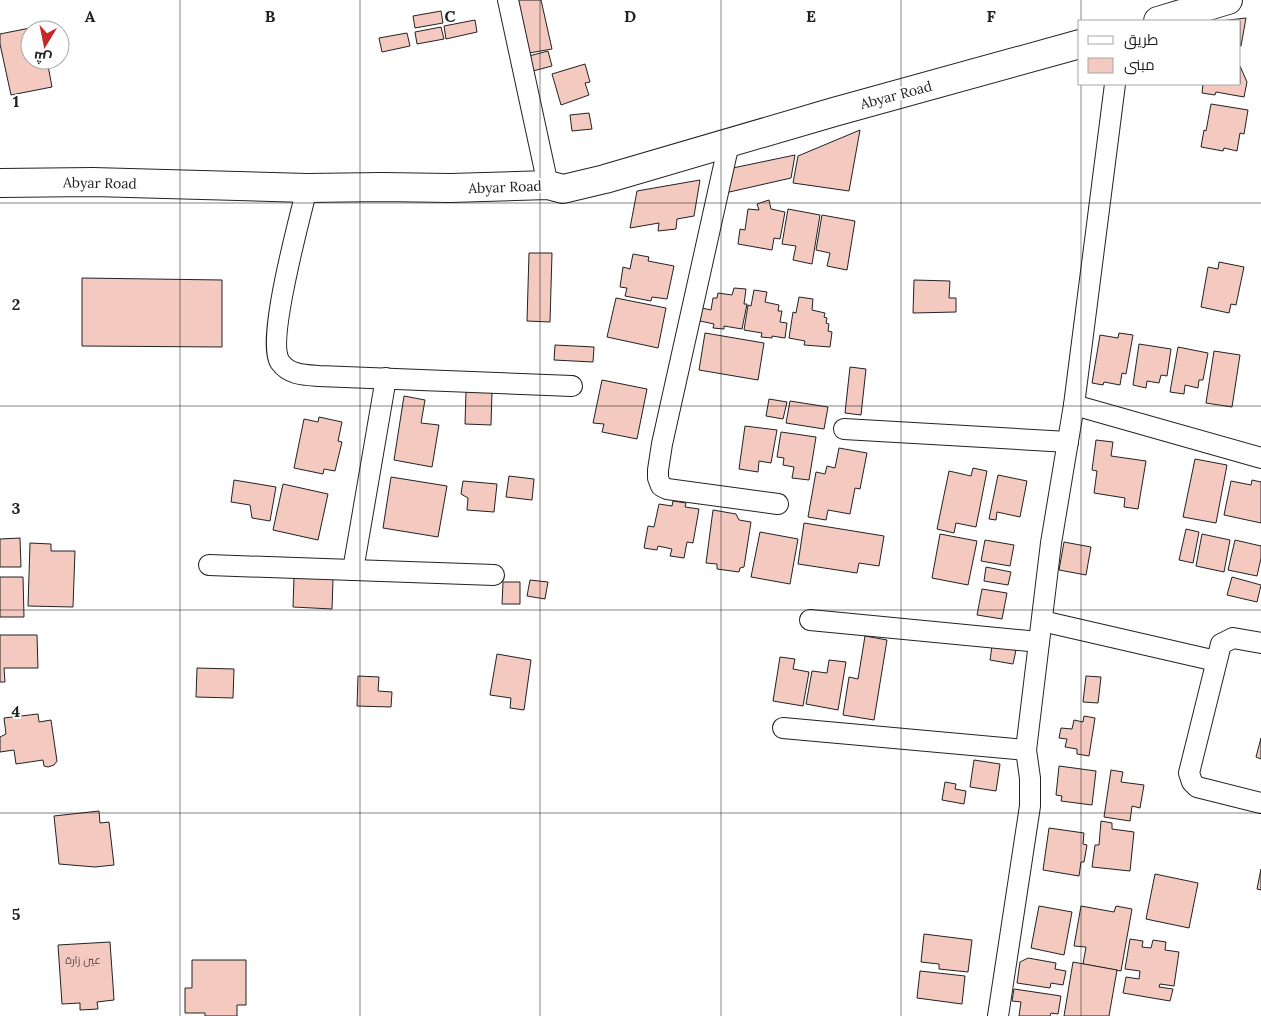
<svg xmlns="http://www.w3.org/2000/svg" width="1261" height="1016" viewBox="0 0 1261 1016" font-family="Lora,Cairo,serif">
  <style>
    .building { fill: #f3c9c0; stroke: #222 }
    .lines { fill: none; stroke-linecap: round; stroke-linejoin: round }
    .minor-casing { stroke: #222; stroke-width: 22 }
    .secondary-casing { stroke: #222; stroke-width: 30 }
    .minor { stroke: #fff; stroke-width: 20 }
    .secondary { stroke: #fff; stroke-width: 28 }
    .grid { fill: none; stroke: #222; stroke-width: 1; stroke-opacity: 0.55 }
    .labels { text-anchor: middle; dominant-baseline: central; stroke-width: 4; stroke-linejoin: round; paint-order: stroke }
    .number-label { font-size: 11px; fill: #564c4a }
    .street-label { font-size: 14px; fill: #222; stroke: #fff }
    .grid-label { font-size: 16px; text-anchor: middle; font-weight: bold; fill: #222; stroke: #fff; stroke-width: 4; stroke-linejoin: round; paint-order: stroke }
  </style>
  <rect width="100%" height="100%" fill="#fff"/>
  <g class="building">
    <polygon points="518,0 541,0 552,49 529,53"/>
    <polygon points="441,11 443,23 415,28 413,16"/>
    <polygon points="1246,18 1241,46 1240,46 1240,21 1220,21"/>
    <polygon points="475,20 477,32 446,39 444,26"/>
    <polygon points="40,26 41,30 30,30 30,60 47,60 52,87 11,95 0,44 0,34"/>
    <polygon points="441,27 444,39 417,44 415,32"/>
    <polygon points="407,33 410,46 382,52 379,38"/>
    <polygon points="548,51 552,66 533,71 529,56"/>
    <polygon points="585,64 590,82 585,83 589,95 561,105 552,74"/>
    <polygon points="1240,66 1247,82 1244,97 1216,92 1215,95 1202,93 1203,84 1240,84"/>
    <polygon points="1211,104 1248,110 1244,134 1240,133 1237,151 1224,148 1223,151 1201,147 1204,130 1206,131"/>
    <polygon points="589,113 592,129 572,131 570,115"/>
    <polygon points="860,130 849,191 793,183 798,156"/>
    <polygon points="795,155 791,178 725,193 728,169"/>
    <polygon points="700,180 694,216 677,219 676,229 658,231 659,223 630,228 637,191"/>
    <polygon points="769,200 771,209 785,212 780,239 774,238 772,250 738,244 740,229 745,230 748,209 759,210 757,204"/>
    <polygon points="788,209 820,215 812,264 793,260 796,246 782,244"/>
    <polygon points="822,215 855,221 847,270 827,266 830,253 816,250"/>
    <polygon points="529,253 552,253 550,322 527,321"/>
    <polygon points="633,254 649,257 648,261 674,266 667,299 652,297 651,301 625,296 627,288 620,287 623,267 630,269"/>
    <polygon points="1219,262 1244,267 1236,305 1231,304 1229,313 1201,307 1208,267 1218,269"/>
    <polygon points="82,278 222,280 222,347 82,346"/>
    <polygon points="914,280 950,281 949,298 956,298 956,312 913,313"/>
    <polygon points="734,288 746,289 744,304 747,304 742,329 724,326 724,329 713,328 714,324 700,321 702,308 711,310 713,298 717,298 718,293 732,295"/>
    <polygon points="754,290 767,292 765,302 779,305 778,311 782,311 780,322 787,323 785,338 772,336 772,338 761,337 762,333 744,330 748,305 751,306"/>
    <polygon points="799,297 813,299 812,310 825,313 824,317 827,318 826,323 829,324 828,331 832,332 830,347 804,345 805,341 789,338 793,312 796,313"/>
    <polygon points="616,298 666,308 658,348 607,337"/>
    <polygon points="705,333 764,343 758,380 699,370"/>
    <polygon points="1119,333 1133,335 1126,374 1122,373 1120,385 1104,382 1103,385 1092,383 1100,335 1118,338"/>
    <polygon points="1139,344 1171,349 1167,376 1161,375 1159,383 1147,381 1146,388 1133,385"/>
    <polygon points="555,345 594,347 593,362 554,360"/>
    <polygon points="1178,347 1208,353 1203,380 1199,380 1198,388 1185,385 1184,394 1170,392"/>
    <polygon points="1214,351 1240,355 1232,407 1206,403"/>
    <polygon points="850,367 866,369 861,415 845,413"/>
    <polygon points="602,380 647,389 637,439 602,432 604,424 593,423"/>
    <polygon points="466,391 492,392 491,425 465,424"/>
    <polygon points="404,396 425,400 421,423 439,425 432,467 394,460"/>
    <polygon points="769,399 787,402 783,419 766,416"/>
    <polygon points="790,401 828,407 824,429 786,423"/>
    <polygon points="319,417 342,422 338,441 342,442 335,471 324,469 323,474 294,468 304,419 318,422"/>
    <polygon points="745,426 777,430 771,463 759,461 758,472 739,469"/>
    <polygon points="781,432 816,437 809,480 792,478 794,467 783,465 784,458 777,457"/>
    <polygon points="1096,440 1113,442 1111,456 1146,461 1138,509 1124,507 1125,498 1094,493 1097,471 1092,470"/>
    <polygon points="839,448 867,453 860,489 855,488 850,514 828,510 826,520 808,517 816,472 825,474 827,466 835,468"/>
    <polygon points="1195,459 1227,465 1216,523 1183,517"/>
    <polygon points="973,468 987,471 976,527 956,523 954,533 937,529 949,471 971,476"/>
    <polygon points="998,475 1027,481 1020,517 997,512 996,520 989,519"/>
    <polygon points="509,476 534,479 532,500 506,497"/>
    <polygon points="391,477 447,486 438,537 383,528"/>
    <polygon points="234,480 276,487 270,521 252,518 250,505 231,502"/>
    <polygon points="1252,480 1261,482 1261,523 1224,515 1231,481 1251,485"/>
    <polygon points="463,481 497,484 494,512 467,510 468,498 461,494"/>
    <polygon points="283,484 328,494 318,540 273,530"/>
    <polygon points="673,501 686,503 685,507 699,509 693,543 687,542 684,558 670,556 672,549 658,546 657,550 644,548 648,526 654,527 659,504 672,506"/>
    <polygon points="713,510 736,514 739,520 751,522 744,567 740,568 739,572 717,569 717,564 706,563"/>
    <polygon points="804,523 884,536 879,566 859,563 857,573 798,564"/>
    <polygon points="1186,529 1199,532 1193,563 1179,560"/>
    <polygon points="760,532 798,539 790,584 751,577"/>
    <polygon points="940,534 977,541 968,585 932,578"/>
    <polygon points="1202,534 1230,540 1224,572 1196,566"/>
    <polygon points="20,538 21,567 0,567 0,539"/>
    <polygon points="985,540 1014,545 1010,566 981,561"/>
    <polygon points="1235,540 1261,546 1261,558 1257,576 1228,570"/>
    <polygon points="1064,542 1091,547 1086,575 1059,570"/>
    <polygon points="30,543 51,544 51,551 75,551 73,607 28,606"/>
    <polygon points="986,567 1011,572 1008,585 984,581"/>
    <polygon points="0,577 23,577 24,617 0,617"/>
    <polygon points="294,577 333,579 332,609 293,607"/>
    <polygon points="1232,577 1261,585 1257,602 1227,595"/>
    <polygon points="530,580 548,582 545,599 527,596"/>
    <polygon points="503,582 520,582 520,604 502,604"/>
    <polygon points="982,589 1007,593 1002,619 977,615"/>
    <polygon points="0,635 37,635 38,668 4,668 5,682 0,682"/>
    <polygon points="865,636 887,640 874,720 843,715 849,677 858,679"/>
    <polygon points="992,646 1016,650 1013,664 990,660"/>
    <polygon points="497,654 531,660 524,710 510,708 511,698 490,695"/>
    <polygon points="780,657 795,659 793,669 809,672 803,706 773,701"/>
    <polygon points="829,660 846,662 838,710 806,704 812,671 827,673"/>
    <polygon points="197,668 234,669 233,698 196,697"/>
    <polygon points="358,676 379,677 378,691 392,692 391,707 357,706"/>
    <polygon points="1086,676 1101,677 1098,703 1083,702"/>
    <polygon points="38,714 39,722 51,720 57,761 54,765 48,767 44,766 43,760 16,764 14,750 0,752 0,737 6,734 4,718"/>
    <polygon points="1084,716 1095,718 1089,756 1077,754 1077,749 1065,747 1067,739 1059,738 1061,728 1072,729 1074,720 1083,722"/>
    <polygon points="1261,738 1261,759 1256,757"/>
    <polygon points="974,760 1000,764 996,791 970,787"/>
    <polygon points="1059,766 1096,771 1092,805 1061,801 1062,796 1056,795"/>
    <polygon points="1111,770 1123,772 1121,782 1144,785 1140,808 1132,806 1130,821 1104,817"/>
    <polygon points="945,782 956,784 955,789 966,791 964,804 942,800"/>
    <polygon points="99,811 100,823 109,822 114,865 95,867 59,864 54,816"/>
    <polygon points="1101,821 1112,823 1112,829 1134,832 1130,871 1092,867 1095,845 1099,845"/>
    <polygon points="1049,828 1084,833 1083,844 1087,845 1084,862 1081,862 1079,876 1043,870"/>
    <polygon points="1261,869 1261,890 1257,889"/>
    <polygon points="1155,874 1198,883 1189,928 1146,919"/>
    <polygon points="1039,906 1072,912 1064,955 1031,948"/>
    <polygon points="1081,906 1114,912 1116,906 1132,909 1121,971 1083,964 1086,947 1074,946"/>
    <polygon points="924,934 972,940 968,972 939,969 939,964 921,962"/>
    <polygon points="1130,939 1143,941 1142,947 1151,948 1153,940 1166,942 1165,950 1179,952 1174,986 1160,984 1159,987 1173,989 1170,1001 1123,993 1126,977 1139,979 1140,971 1125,969"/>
    <polygon points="110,942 114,1000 97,1002 98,1009 80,1010 80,1003 62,1004 58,945"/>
    <polygon points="1028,958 1056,963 1055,969 1066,971 1063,985 1051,983 1050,988 1017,983 1020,962"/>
    <polygon points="192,960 246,960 246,1005 237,1005 237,1016 205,1016 205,1013 185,1013 185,988 192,988"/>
    <polygon points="1073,962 1117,970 1109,1016 1064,1016"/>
    <polygon points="920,971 965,976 962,1004 917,998"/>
    <polygon points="1014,989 1061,996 1058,1014 1051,1013 1050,1016 1019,1016 1021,1002 1012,1001"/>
  </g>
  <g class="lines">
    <defs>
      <g id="minor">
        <polyline points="508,0 548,185"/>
        <polyline points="729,143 662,444 658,470 658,478 661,486 667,489 778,504"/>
        <path d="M307,188C300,217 266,341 280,362C289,375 305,375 319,376L572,386"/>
        <polyline points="1074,405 1261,458"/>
        <polyline points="844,429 1068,442"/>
        <polyline points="209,565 494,575"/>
        <polyline points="353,570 386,378"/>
        <polyline points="810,620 1039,642"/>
        <polyline points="1042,621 1216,661"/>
        <polyline points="1261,643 1233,638 1221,644 1189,773 1192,782 1197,787 1261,803"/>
        <polyline points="783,728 1026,750"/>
        <polyline points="998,1016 1030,806 1030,778 1026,750 1051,543 1074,405 1115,84"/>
      </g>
      <g id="secondary">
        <polyline points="1158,21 1228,0"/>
        <polyline points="0,183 93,182 307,188 382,187 450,188 548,185 563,189 605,179 834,112 1080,44"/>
      </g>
    </defs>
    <use href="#minor" class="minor-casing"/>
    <use href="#secondary" class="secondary-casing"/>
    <use href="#minor" class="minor"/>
    <use href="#secondary" class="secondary"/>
  </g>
  <path class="grid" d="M180,0V1016M360,0V1016M540,0V1016M721,0V1016M901,0V1016M1081,0V21M1081,84V1016M0,203H1261M0,406H1261M0,610H1261M0,813H1261"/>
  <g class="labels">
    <g class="number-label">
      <text x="83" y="960">عين زارة</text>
    </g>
    <g class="street-label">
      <text transform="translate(896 95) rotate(-15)">Abyar Road</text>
      <text transform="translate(100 183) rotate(1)">Abyar Road</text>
      <text transform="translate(505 187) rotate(-2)">Abyar Road</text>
    </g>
  </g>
  <g class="grid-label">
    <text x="90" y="22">A</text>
    <text x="270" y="22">B</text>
    <text x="450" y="22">C</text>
    <text x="630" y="22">D</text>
    <text x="811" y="22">E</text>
    <text x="991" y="22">F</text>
    <text x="16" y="107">1</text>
    <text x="16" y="310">2</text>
    <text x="16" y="514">3</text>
    <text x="16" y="717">4</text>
    <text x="16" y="920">5</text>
  </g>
  <rect x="1078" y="20" width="162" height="65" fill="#ffffff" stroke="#a7a7a7"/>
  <rect x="1088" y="36" width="25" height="8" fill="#ffffff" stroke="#a7a7a7"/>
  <text x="1124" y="45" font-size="15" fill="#222222">طريق</text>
  <rect x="1088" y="58" width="25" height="15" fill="#f3c9c0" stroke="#a7a7a7"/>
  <text x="1124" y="70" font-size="15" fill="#222222">مبنى</text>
  <g transform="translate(45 45) rotate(190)"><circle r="24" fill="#ffffff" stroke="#a7a7a7"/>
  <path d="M0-4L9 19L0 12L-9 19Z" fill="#c62828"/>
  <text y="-8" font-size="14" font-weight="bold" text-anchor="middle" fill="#222222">ش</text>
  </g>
</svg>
